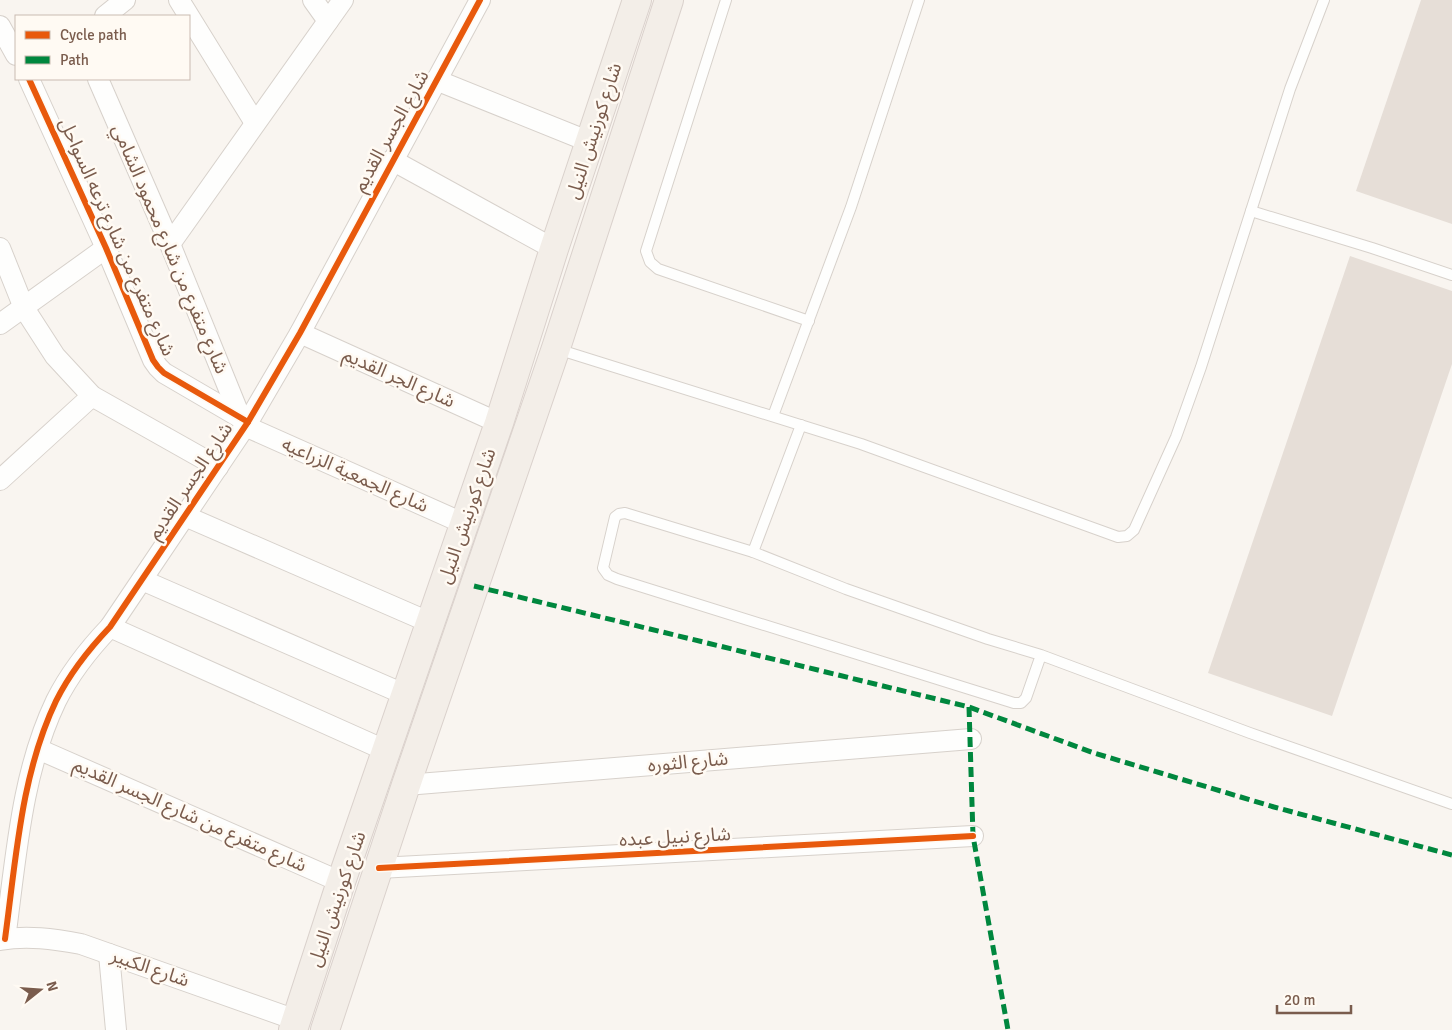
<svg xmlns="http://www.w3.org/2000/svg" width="1452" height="1030" viewBox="0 0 1452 1030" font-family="Signika,'Noto Sans Arabic',sans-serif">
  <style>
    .building { fill: #e6ded7 }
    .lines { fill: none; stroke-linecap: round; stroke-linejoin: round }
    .service-casing { stroke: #d7d1cb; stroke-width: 12 }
    .minor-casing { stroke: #d7d1cb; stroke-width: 22 }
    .primary-casing { stroke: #dad1cc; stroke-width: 30 }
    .service { stroke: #fefefd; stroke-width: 10 }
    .minor { stroke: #fefefd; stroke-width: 20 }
    .primary { stroke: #f3eee8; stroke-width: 28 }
    .quiet { stroke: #00873e; stroke-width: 5; stroke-dasharray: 10 5; stroke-linecap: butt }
    .cycleway-casing { stroke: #fffaf3; stroke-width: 9 }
    .cycleway { stroke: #e8590c; stroke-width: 6 }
    .labels { text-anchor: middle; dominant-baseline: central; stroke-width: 5; stroke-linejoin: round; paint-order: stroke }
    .street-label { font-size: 19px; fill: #7a5c4d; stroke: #fffaf3 }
  </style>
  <rect width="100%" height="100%" fill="#f9f5f0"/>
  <g class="building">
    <polygon points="1421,0 1452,0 1452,224 1356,191"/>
    <polygon points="1350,256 1452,291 1452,364 1332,716 1208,673"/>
  </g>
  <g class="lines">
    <defs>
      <g id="service">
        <polyline points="726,0 646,251 650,262 658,269 809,321"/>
        <polyline points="1251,211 1372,248 1452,275"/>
        <polyline points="557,349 861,444 1118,537 1127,536 1134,530 1176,437 1201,367 1290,89 1324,0"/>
        <polyline points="773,416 851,207 919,0"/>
        <polyline points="753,552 801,425"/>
        <polyline points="1041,655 1026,698 1021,703 1014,703 617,579 608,575 603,568 615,517 619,514 625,513 753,552 846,589 988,639 1041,655 1250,733 1452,804"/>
      </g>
      <g id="minor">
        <polyline points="179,0 255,123"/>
        <polyline points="313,0 328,21"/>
        <polyline points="105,16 125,0"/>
        <polyline points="0,26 16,55"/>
        <polyline points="29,79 106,248 153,360 158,367 164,373 248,422"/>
        <polyline points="98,79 170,244 241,419"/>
        <polyline points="436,80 590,142"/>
        <polyline points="392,160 554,249"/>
        <polyline points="170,244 343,0"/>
        <polyline points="0,248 24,308 55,356 92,396 218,467"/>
        <polyline points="0,324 106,248"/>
        <polyline points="300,333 499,423"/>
        <polyline points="245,426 465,524"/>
        <polyline points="0,480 92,396"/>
        <polyline points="185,516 431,623"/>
        <polyline points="142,580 406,695"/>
        <polyline points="110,627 387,751"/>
        <polyline points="38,749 341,882"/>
        <polyline points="406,785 971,739"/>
        <polyline points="379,868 973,836"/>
        <path d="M5,939C16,859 21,774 56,701C70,673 89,649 110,627L248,422L300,333L480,0"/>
        <path d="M0,940C27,935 54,939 81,944L296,1020"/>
        <polyline points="109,954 116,1030"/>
      </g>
      <g id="primary">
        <polyline points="293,1030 341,882 499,423 554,249 637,0"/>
        <polyline points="325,1030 406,785 556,348 669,0"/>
      </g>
    </defs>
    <use href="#service" class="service-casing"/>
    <use href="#minor" class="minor-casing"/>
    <use href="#primary" class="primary-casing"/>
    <use href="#service" class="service"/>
    <use href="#minor" class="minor"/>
    <use href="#primary" class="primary"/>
    <g class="quiet">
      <polyline points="474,586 969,707 1094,753 1274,807 1452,855"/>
      <polyline points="969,707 973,836 1008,1030"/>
    </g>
    <defs>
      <g id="cycleway">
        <polyline points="29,79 106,248 153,360 158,367 164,373 248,422"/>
        <polyline points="379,868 973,836"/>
        <path d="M5,939C16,859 21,774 56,701C70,673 89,649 110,627L248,422L300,333L480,0"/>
      </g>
    </defs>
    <use href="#cycleway" class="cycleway-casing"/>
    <use href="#cycleway" class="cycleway"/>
  </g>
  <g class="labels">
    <g class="street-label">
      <text transform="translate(391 131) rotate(-61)">شارع الجسر القديم</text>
      <text transform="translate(594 131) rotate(-72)">شارع كورنيش النيل</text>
      <text transform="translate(117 237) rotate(66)">شارع متفرع من شارع ترعه السواحل</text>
      <text transform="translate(170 249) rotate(67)">شارع متفرع من شارع محمود الشامي</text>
      <text transform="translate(399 378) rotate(24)">شارع الجر القديم</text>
      <text transform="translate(355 475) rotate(24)">شارع الجمعية الزراعيه</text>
      <text transform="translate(190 481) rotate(-56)">شارع الجسر القديم</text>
      <text transform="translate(467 516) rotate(-71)">شارع كورنيش النيل</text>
      <text transform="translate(688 762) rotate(-5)">شارع الثوره</text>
      <text transform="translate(190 815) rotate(24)">شارع متفرع من شارع الجسر القديم</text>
      <text transform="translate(675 837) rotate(-3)">شارع نبيل عبده</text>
      <text transform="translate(337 899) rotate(-71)">شارع كورنيش النيل</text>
      <text transform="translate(150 968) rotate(19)">شارع الكبير</text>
    </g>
  </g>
  <rect x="15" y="15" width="175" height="65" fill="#fffaf3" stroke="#cabbb1"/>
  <rect x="25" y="31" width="25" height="8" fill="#e8590c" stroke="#cabbb1"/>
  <text x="60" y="40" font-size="15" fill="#7a5c4d">Cycle path</text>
  <rect x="25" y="56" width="25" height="8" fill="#00873e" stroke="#cabbb1"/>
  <text x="60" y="65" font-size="15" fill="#7a5c4d">Path</text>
  <g transform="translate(40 990) rotate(73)" stroke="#fffaf3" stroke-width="4" paint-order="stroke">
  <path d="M0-4L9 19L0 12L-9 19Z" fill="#7a5c4d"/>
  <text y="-8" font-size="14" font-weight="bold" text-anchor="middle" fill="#7a5c4d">N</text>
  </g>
  <path d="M1277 1005v8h74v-8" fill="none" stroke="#7a5c4d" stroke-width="2.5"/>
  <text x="1284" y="1005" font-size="15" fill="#7a5c4d" stroke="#fffaf3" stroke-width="4" paint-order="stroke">20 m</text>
</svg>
